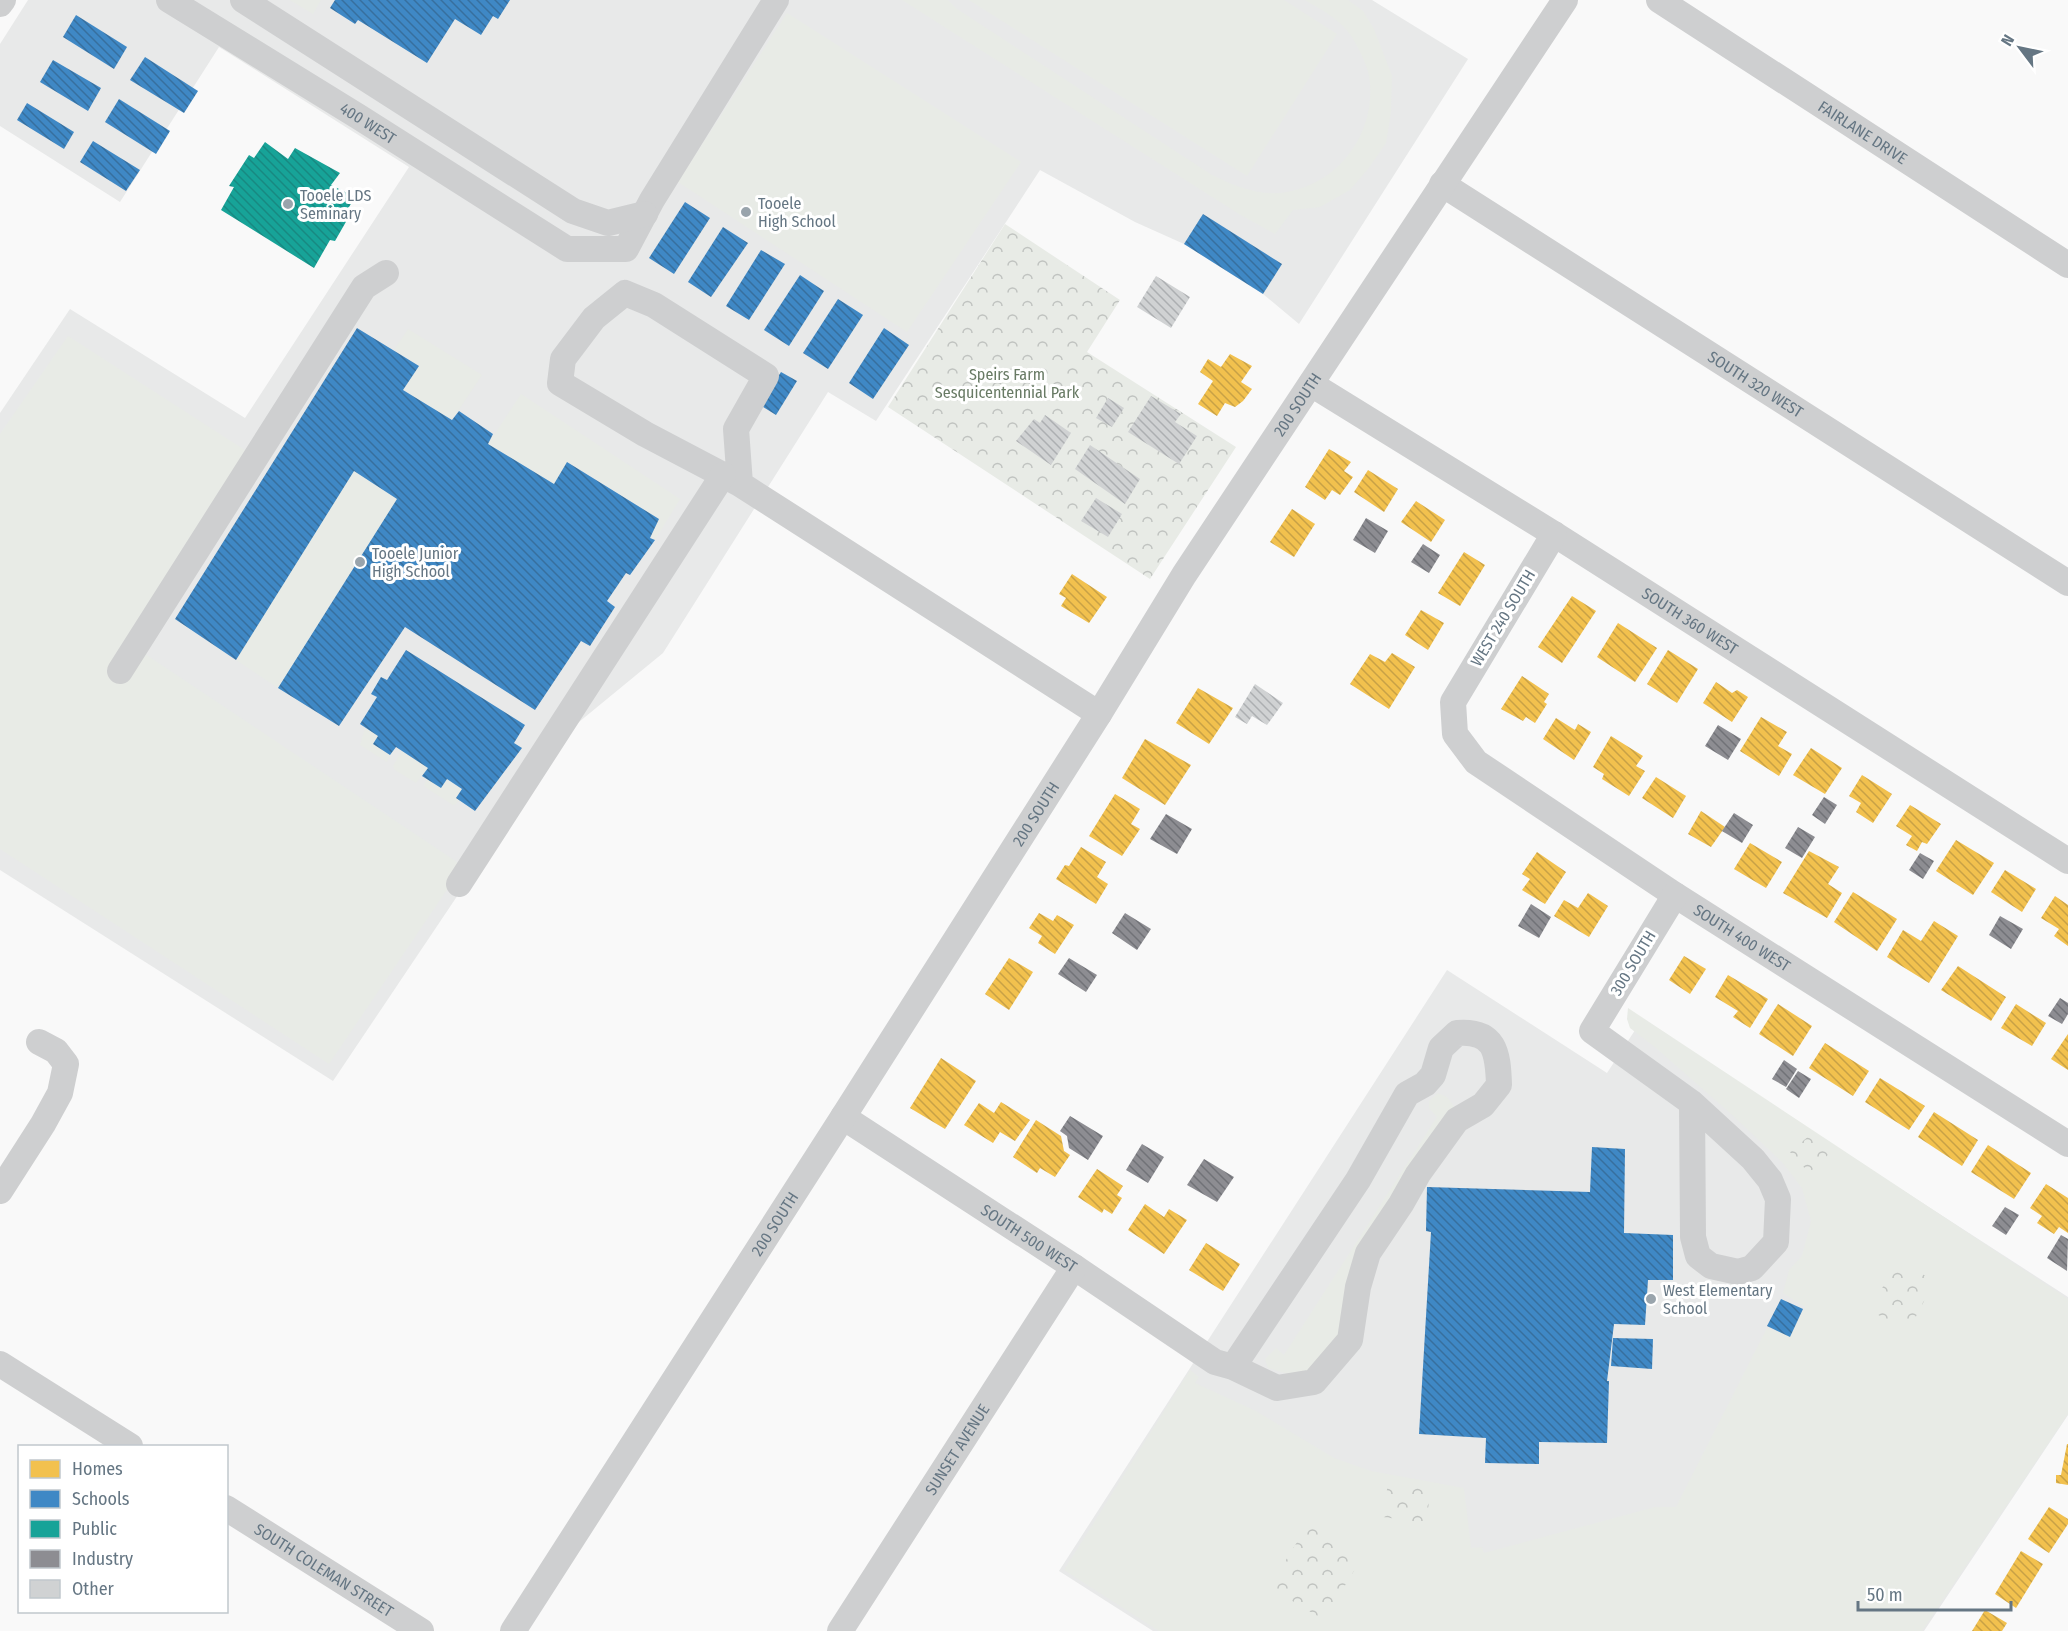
<svg xmlns="http://www.w3.org/2000/svg" width="2068" height="1631" viewBox="0 0 2068 1631" font-family="'Fira Sans Condensed',sans-serif">
  <style>
    .built { fill: #e8e9e9 }
    .grass { fill: #e8ebe6 }
    .park { fill: url(#park-crowns) }
    .homes { fill: url(#homes-back-hatch) }
    .schools { fill: url(#schools-back-hatch) }
    .public { fill: url(#public-back-hatch) }
    .industry { fill: url(#industry-back-hatch) }
    .building { fill: url(#building-back-hatch) }
    .lines { fill: none; stroke-linecap: round; stroke-linejoin: round }
    .minor { stroke: #cecfd0; stroke-width: 26 }
    .poi-dot { fill: #99a4ac; stroke: #fff; stroke-width: 2 }
    .labels { text-anchor: middle; dominant-baseline: central; stroke-width: 6; stroke-linejoin: round; paint-order: stroke }
    .street-label { font-size: 16px; fill: #657683; stroke: #fff }
    .poi-label { font-size: 16px; fill: #657683; stroke: #fff; text-anchor: start }
    .park-label { font-size: 16px; fill: #687a64; stroke: #fff }
  </style>
  <defs>
    <pattern id="park-crowns" width="20" height="18" patternUnits="userSpaceOnUse" patternTransform="scale(1.5)"><rect width="20" height="18" fill="#e8ebe6"/><path d="M2 6a3 3 0 1 1 6 0M12 15a3 3 0 1 1 6 0" fill="none" stroke="#c0c3c0"/></pattern>
    <pattern id="homes-back-hatch" width="6" height="6" patternUnits="userSpaceOnUse" patternTransform="scale(1.5)"><rect width="6" height="6" fill="#f2c14e"/><path d="M-1 5l2 2M0 0l6 6M5-1l2 2" fill="none" stroke="#c8a146"/></pattern>
    <pattern id="schools-back-hatch" width="6" height="6" patternUnits="userSpaceOnUse" patternTransform="scale(1.5)"><rect width="6" height="6" fill="#3f88c5"/><path d="M-1 5l2 2M0 0l6 6M5-1l2 2" fill="none" stroke="#376f9e"/></pattern>
    <pattern id="public-back-hatch" width="6" height="6" patternUnits="userSpaceOnUse" patternTransform="scale(1.5)"><rect width="6" height="6" fill="#17a398"/><path d="M-1 5l2 2M0 0l6 6M5-1l2 2" fill="none" stroke="#188981"/></pattern>
    <pattern id="industry-back-hatch" width="6" height="6" patternUnits="userSpaceOnUse" patternTransform="scale(1.5)"><rect width="6" height="6" fill="#8d8d92"/><path d="M-1 5l2 2M0 0l6 6M5-1l2 2" fill="none" stroke="#717277"/></pattern>
    <pattern id="building-back-hatch" width="6" height="6" patternUnits="userSpaceOnUse" patternTransform="scale(1.5)"><rect width="6" height="6" fill="#d0d2d3"/><path d="M-1 5l2 2M0 0l6 6M5-1l2 2" fill="none" stroke="#acafb1"/></pattern>
  </defs>
  <rect width="100%" height="100%" fill="#f9f9f9"/>
  <g class="built">
    <polygon points="28,0 1372,0 1468,59 1299,324 1263,294 1184,244 1135,222 1040,170 876,421 828,392 663,653 568,731 333,1081 0,870 0,413 70,309 245,418 409,167 219,47 120,202 0,126 0,44"/>
    <polygon points="1447,970 1607,1073 1641,1021 2068,1297 2068,1415 1924,1631 1153,1631 1059,1571"/>
  </g>
  <g class="grass">
    <polygon points="290,0 321,0 313,14"/>
    <path d="M902,0H948L957,9L1212,175C1234,186 1261,197 1287,192C1339,183 1374,135 1370,83C1369,67 1358,46 1349,33C1338,18 1320,9 1305,0H1348L1363,11L1374,29L1392,76L1391,112L1386,143L1368,169L1350,190L1320,207L1293,210L1275,234L1239,214Z"/>
    <polygon points="969,0 1284,0 1337,34 1247,176"/>
    <polygon points="787,13 1021,162 907,332 678,182"/>
    <polygon points="408,329 482,375 452,420 403,390 419,366 394,350"/>
    <polygon points="68,336 262,461 142,652 463,866 329,1064 0,849 0,434"/>
    <polygon points="521,394 680,499 655,540 650,538 659,519 568,462 554,484 488,444"/>
    <polygon points="354,471 397,499 278,688 236,660"/>
    <polygon points="365,728 378,736 373,744 390,755 387,762 360,745"/>
    <polygon points="402,751 428,768 416,783 395,770 393,766"/>
    <polygon points="427,778 447,779 462,789 456,798 459,800 456,804 453,805 425,787 424,785"/>
    <polygon points="1628,1008 2068,1299 2068,1414 1922,1631 1159,1631 1064,1570 1190,1370 1199,1377 1195,1383 1256,1411 1334,1458 1371,1471 1464,1488 1471,1548 1482,1547 1484,1553 1655,1507 1676,1507 1767,1328 1790,1336 1805,1307 1783,1293 1789,1270 1802,1256 1811,1221 1802,1188 1782,1162 1730,1113 1656,1048 1630,1028 1627,1019"/>
    <polygon points="1438,1093 1447,1097 1455,1108 1378,1225 1347,1279 1345,1327 1311,1369 1291,1375 1268,1368 1265,1359 1276,1348 1284,1355 1437,1117 1429,1108 1429,1101"/>
  </g>
  <g class="park">
    <polygon points="1005,224 1120,300 1087,352 1236,447 1150,579 888,407"/>
    <polygon points="1810,1135 1830,1153 1809,1173 1790,1152"/>
    <polygon points="1896,1262 1935,1280 1909,1330 1870,1311"/>
    <polygon points="1388,1483 1431,1488 1426,1523 1383,1517"/>
    <polygon points="1309,1523 1363,1556 1324,1620 1269,1587"/>
  </g>
  <g class="homes">
    <polygon points="1230,354 1252,366 1241,382 1252,389 1243,401 1235,407 1225,403 1217,416 1198,404 1213,381 1200,372 1208,359 1221,367"/>
    <polygon points="1329,449 1351,462 1344,471 1353,477 1340,495 1332,490 1325,500 1305,487"/>
    <polygon points="1368,470 1398,489 1384,512 1354,492"/>
    <polygon points="1416,501 1445,520 1431,542 1401,522"/>
    <polygon points="1292,509 1315,524 1294,557 1270,542"/>
    <polygon points="1464,552 1485,565 1460,606 1438,593"/>
    <polygon points="1072,574 1107,597 1089,623 1061,606 1066,598 1059,594"/>
    <polygon points="1572,596 1596,611 1562,663 1538,647"/>
    <polygon points="1421,610 1444,623 1428,650 1405,635"/>
    <polygon points="1618,623 1657,648 1635,682 1597,657"/>
    <polygon points="1668,650 1698,669 1677,703 1647,684"/>
    <polygon points="1392,653 1415,667 1389,709 1350,684 1370,654 1385,662"/>
    <polygon points="1522,676 1549,694 1544,702 1547,704 1535,723 1526,717 1523,721 1501,709"/>
    <polygon points="1716,682 1732,693 1737,690 1748,697 1732,722 1703,703"/>
    <polygon points="1198,688 1233,708 1209,744 1176,723"/>
    <polygon points="1761,717 1787,732 1778,746 1792,754 1779,776 1740,751"/>
    <polygon points="1556,718 1575,730 1578,724 1591,732 1574,760 1543,739"/>
    <polygon points="1611,736 1643,756 1636,766 1645,771 1629,796 1602,779 1604,774 1593,767"/>
    <polygon points="1145,739 1191,765 1165,805 1122,778"/>
    <polygon points="1811,748 1842,768 1825,794 1793,775"/>
    <polygon points="1862,775 1892,794 1873,823 1856,812 1861,803 1849,796"/>
    <polygon points="1656,777 1686,796 1673,818 1642,798"/>
    <polygon points="1115,794 1140,809 1131,824 1140,829 1122,856 1089,836"/>
    <polygon points="1910,805 1941,824 1927,844 1922,842 1917,851 1906,845 1912,836 1896,826"/>
    <polygon points="1701,811 1725,827 1711,847 1688,834"/>
    <polygon points="1956,840 1994,863 1973,895 1936,871"/>
    <polygon points="1750,843 1782,862 1766,888 1734,869"/>
    <polygon points="1081,847 1106,862 1097,877 1108,884 1096,904 1056,879 1065,865 1069,866"/>
    <polygon points="1809,851 1839,867 1828,884 1842,893 1827,918 1783,893"/>
    <polygon points="1537,852 1566,872 1545,904 1522,890 1530,879 1522,874"/>
    <polygon points="2005,870 2036,889 2022,912 1991,892"/>
    <polygon points="1853,892 1897,919 1877,951 1834,922"/>
    <polygon points="1588,893 1608,906 1589,937 1554,916 1564,900 1578,908"/>
    <polygon points="2055,896 2068,905 2068,946 2054,936 2059,929 2041,918"/>
    <polygon points="1039,913 1053,921 1057,915 1074,925 1055,954 1038,943 1042,936 1029,928"/>
    <polygon points="1934,921 1958,936 1929,983 1887,957 1903,930 1921,941"/>
    <polygon points="1684,956 1706,969 1690,994 1669,980"/>
    <polygon points="1009,958 1033,972 1009,1010 985,994"/>
    <polygon points="1958,966 2006,997 1991,1021 1941,990"/>
    <polygon points="1728,975 1768,999 1750,1028 1733,1017 1738,1011 1715,997"/>
    <polygon points="1778,1004 1812,1026 1793,1056 1759,1034"/>
    <polygon points="2016,1004 2046,1023 2032,1046 2001,1028"/>
    <polygon points="2068,1034 2068,1070 2051,1059"/>
    <polygon points="1825,1043 1869,1071 1853,1096 1809,1068"/>
    <polygon points="941,1058 976,1081 945,1129 910,1108"/>
    <polygon points="1880,1078 1925,1106 1909,1130 1865,1102"/>
    <polygon points="1001,1102 1030,1120 1015,1141 1000,1132 993,1143 964,1125 979,1103 994,1113"/>
    <polygon points="1934,1112 1978,1140 1962,1166 1918,1137"/>
    <polygon points="1036,1120 1061,1136 1064,1151 1070,1155 1055,1177 1040,1168 1037,1173 1013,1157"/>
    <polygon points="1988,1145 2031,1173 2014,1199 1971,1172"/>
    <polygon points="1097,1169 1123,1186 1117,1195 1122,1198 1112,1214 1104,1209 1102,1213 1078,1197"/>
    <polygon points="2046,1184 2068,1198 2068,1233 2059,1227 2054,1234 2037,1223 2042,1216 2030,1208"/>
    <polygon points="1145,1204 1164,1217 1169,1209 1187,1220 1164,1254 1128,1230"/>
    <polygon points="1206,1243 1240,1264 1223,1291 1189,1270"/>
    <polygon points="2067,1444 2068,1444 2068,1485 2056,1483 2056,1475 2061,1475"/>
    <polygon points="2049,1507 2068,1519 2068,1524 2049,1553 2028,1539"/>
    <polygon points="2021,1551 2043,1564 2016,1608 1995,1594"/>
    <polygon points="1985,1610 2007,1623 2002,1631 1972,1631"/>
  </g>
  <g class="schools">
    <polygon points="335,0 510,0 498,19 493,16 481,35 455,19 427,63 358,20 355,24 330,8"/>
    <polygon points="76,15 127,47 114,69 63,37"/>
    <polygon points="145,57 198,91 184,113 130,80"/>
    <polygon points="53,60 101,88 88,111 40,82"/>
    <polygon points="119,99 170,131 156,154 105,122"/>
    <polygon points="27,103 74,132 64,149 17,120"/>
    <polygon points="93,141 140,170 126,191 80,162"/>
    <polygon points="685,202 710,218 674,274 649,258"/>
    <polygon points="1203,214 1282,264 1263,294 1184,244"/>
    <polygon points="723,227 748,243 711,297 688,282"/>
    <polygon points="761,250 785,264 749,320 726,306"/>
    <polygon points="800,275 824,291 789,346 764,330"/>
    <polygon points="838,299 863,315 828,369 803,353"/>
    <polygon points="357,328 419,366 403,390 452,420 459,411 493,434 488,444 554,484 567,462 659,519 650,538 655,540 630,575 626,573 607,601 615,607 590,646 581,641 535,710 405,627 339,726 278,688 397,499 354,471 236,660 175,619"/>
    <polygon points="884,328 909,345 873,399 849,383"/>
    <polygon points="781,372 797,381 776,415 760,405"/>
    <polygon points="406,650 525,725 514,743 522,748 475,811 456,798 462,789 447,779 441,788 422,776 428,768 396,747 390,755 373,744 378,736 360,724 377,697 371,694 381,677 387,680"/>
    <polygon points="1592,1147 1625,1149 1624,1233 1673,1235 1673,1280 1648,1280 1645,1325 1614,1324 1607,1381 1609,1381 1607,1443 1539,1442 1539,1464 1485,1463 1486,1438 1419,1434 1431,1232 1426,1231 1427,1187 1590,1192"/>
    <polygon points="1781,1299 1803,1309 1790,1337 1767,1326"/>
    <polygon points="1613,1338 1653,1339 1652,1369 1611,1366"/>
  </g>
  <polygon class="public" points="265,142 288,159 295,148 340,173 331,185 355,197 343,217 347,220 335,241 330,240 314,268 221,210 234,187 229,186 249,155 254,158"/>
  <g class="industry">
    <polygon points="1366,518 1388,531 1375,553 1353,540"/>
    <polygon points="1423,544 1440,555 1429,573 1411,562"/>
    <polygon points="1718,725 1741,739 1728,760 1705,746"/>
    <polygon points="1824,797 1837,805 1825,824 1812,815"/>
    <polygon points="1734,813 1753,825 1742,843 1722,831"/>
    <polygon points="1166,814 1192,829 1177,854 1150,839"/>
    <polygon points="1798,827 1815,837 1802,858 1785,848"/>
    <polygon points="1920,853 1934,861 1923,879 1909,870"/>
    <polygon points="1531,904 1551,917 1539,938 1518,926"/>
    <polygon points="1125,913 1151,929 1137,950 1112,933"/>
    <polygon points="2000,916 2023,929 2011,949 1989,935"/>
    <polygon points="1069,958 1097,975 1086,992 1058,974"/>
    <polygon points="2060,998 2068,1003 2068,1014 2062,1024 2048,1016"/>
    <polygon points="1784,1060 1797,1069 1786,1087 1772,1079"/>
    <polygon points="1798,1071 1811,1079 1799,1098 1786,1089"/>
    <polygon points="1070,1116 1103,1136 1088,1160 1069,1148 1067,1136 1060,1131"/>
    <polygon points="1142,1144 1164,1157 1148,1183 1126,1170"/>
    <polygon points="1204,1159 1234,1177 1217,1202 1187,1185"/>
    <polygon points="2005,1207 2019,1215 2006,1235 1992,1226"/>
    <polygon points="2061,1235 2068,1239 2067,1271 2047,1258"/>
  </g>
  <g class="building">
    <polygon points="1156,276 1190,297 1171,328 1137,307"/>
    <polygon points="1151,396 1181,414 1175,422 1197,436 1179,464 1128,432"/>
    <polygon points="1108,398 1124,408 1112,427 1096,418"/>
    <polygon points="1045,415 1071,433 1051,465 1016,441 1034,419 1040,423"/>
    <polygon points="1090,445 1140,479 1125,504 1075,469"/>
    <polygon points="1096,498 1122,514 1108,537 1081,521"/>
    <polygon points="1255,684 1283,703 1267,725 1252,716 1247,724 1235,717"/>
  </g>
  <g class="lines">
    <g class="minor">
      <path id="s1" d="M169,0L359,117L567,249H626L652,200L776,0"/>
      <polyline points="243,0 573,211 608,223 645,214"/>
      <path id="s2" d="M1659,0L2068,265"/>
      <polyline points="0,4 3,0"/>
      <path id="s3" d="M1442,184L2068,583"/>
      <path id="s4" d="M1311,384L1554,534L2068,861"/>
      <polyline points="740,484 736,429 766,376 654,305 625,293 594,318 563,359 560,383 645,434 740,484 1099,714"/>
      <path id="s5" d="M1554,534L1453,702L1455,734L1476,762L1675,895L2068,1144"/>
      <polyline points="120,671 364,287 386,273"/>
      <polyline points="459,884 723,475"/>
      <polyline points="1675,895 1592,1031 1692,1103 1753,1159 1770,1180 1778,1199 1776,1242 1752,1268 1738,1272 1711,1266 1698,1256 1693,1237 1692,1103"/>
      <path id="s6" d="M843,1117L1074,1267L1215,1362L1233,1367L1358,1180L1407,1094L1425,1084L1433,1075L1441,1048L1457,1033C1495,1030 1498,1052 1499,1085L1483,1105L1457,1120L1418,1174L1401,1204L1368,1253L1358,1287L1350,1340L1314,1382L1277,1388L1233,1367"/>
      <polyline points="0,1191 43,1124 60,1093 66,1064 56,1051 39,1042"/>
      <polyline points="0,1364 130,1446"/>
      <path id="s7" d="M226,1508L421,1631"/>
      <path id="s8" d="M513,1631L843,1117L1099,714L1184,575L1565,0"/>
      <path id="s9" d="M840,1631L1074,1267"/>
    </g>
  </g>
  <g class="poi-dot">
    <circle cx="288" cy="204" r="6"/>
    <circle cx="746" cy="212" r="6"/>
    <circle cx="360" cy="562" r="6"/>
    <circle cx="1651" cy="1299" r="6"/>
  </g>
  <g class="labels">
    <g class="street-label">
      <text stroke="none"><textPath href="#s1" startOffset="234">400 WEST</textPath></text>
      <text stroke="none"><textPath href="#s2" startOffset="243">FAIRLANE DRIVE</textPath></text>
      <text stroke="none"><textPath href="#s3" startOffset="372">SOUTH 320 WEST</textPath></text>
      <text stroke="none"><textPath href="#s8" startOffset="1456">200 SOUTH</textPath></text>
      <text transform="translate(1503 618) rotate(-59)">WEST 240 SOUTH</text>
      <text stroke="none"><textPath href="#s4" startOffset="447">SOUTH 360 WEST</textPath></text>
      <text stroke="none"><textPath href="#s8" startOffset="970">200 SOUTH</textPath></text>
      <text stroke="none"><textPath href="#s5" startOffset="582">SOUTH 400 WEST</textPath></text>
      <text transform="translate(1633 963) rotate(-59)">300 SOUTH</text>
      <text stroke="none"><textPath href="#s8" startOffset="484">200 SOUTH</textPath></text>
      <text stroke="none"><textPath href="#s6" startOffset="222">SOUTH 500 WEST</textPath></text>
      <text stroke="none"><textPath href="#s9" startOffset="216">SUNSET AVENUE</textPath></text>
      <text stroke="none"><textPath href="#s7" startOffset="116">SOUTH COLEMAN STREET</textPath></text>
    </g>
    <g class="poi-label">
      <text x="300" y="195">Tooele LDS<tspan x="300" dy="18">Seminary</tspan></text>
      <text x="758" y="203">Tooele<tspan x="758" dy="18">High School</tspan></text>
      <text x="372" y="553">Tooele Junior<tspan x="372" dy="18">High School</tspan></text>
      <text x="1663" y="1290">West Elementary<tspan x="1663" dy="18">School</tspan></text>
    </g>
    <g class="park-label">
      <text x="1007" y="374">Speirs Farm<tspan x="1007" dy="18">Sesquicentennial Park</tspan></text>
    </g>
  </g>
  <rect x="18" y="1445" width="210" height="168" fill="#ffffff" stroke="#c1c8cd" stroke-width="1.5"/>
  <rect x="30" y="1460" width="30" height="18" fill="#f2c14e" stroke="#c1c8cd" stroke-width="1.5"/>
  <text x="72" y="1475" font-size="18" fill="#657683">Homes</text>
  <rect x="30" y="1490" width="30" height="18" fill="#3f88c5" stroke="#c1c8cd" stroke-width="1.5"/>
  <text x="72" y="1505" font-size="18" fill="#657683">Schools</text>
  <rect x="30" y="1520" width="30" height="18" fill="#17a398" stroke="#c1c8cd" stroke-width="1.5"/>
  <text x="72" y="1535" font-size="18" fill="#657683">Public</text>
  <rect x="30" y="1550" width="30" height="18" fill="#8d8d92" stroke="#c1c8cd" stroke-width="1.5"/>
  <text x="72" y="1565" font-size="18" fill="#657683">Industry</text>
  <rect x="30" y="1580" width="30" height="18" fill="#d0d2d3" stroke="#c1c8cd" stroke-width="1.5"/>
  <text x="72" y="1595" font-size="18" fill="#657683">Other</text>
  <g transform="translate(2020 48) rotate(302)" stroke="#ffffff" stroke-width="4.5" paint-order="stroke">
  <path d="M0-4.5L10 22L0 15L-10 22Z" fill="#657683"/>
  <text y="-9" font-size="16" font-weight="bold" text-anchor="middle" fill="#657683">N</text>
  </g>
  <path d="M1858 1601v9h153v-9" fill="none" stroke="#657683" stroke-width="3"/>
  <text x="1867" y="1601" font-size="18" fill="#657683" stroke="#ffffff" stroke-width="4.5" paint-order="stroke">50 m</text>
</svg>
